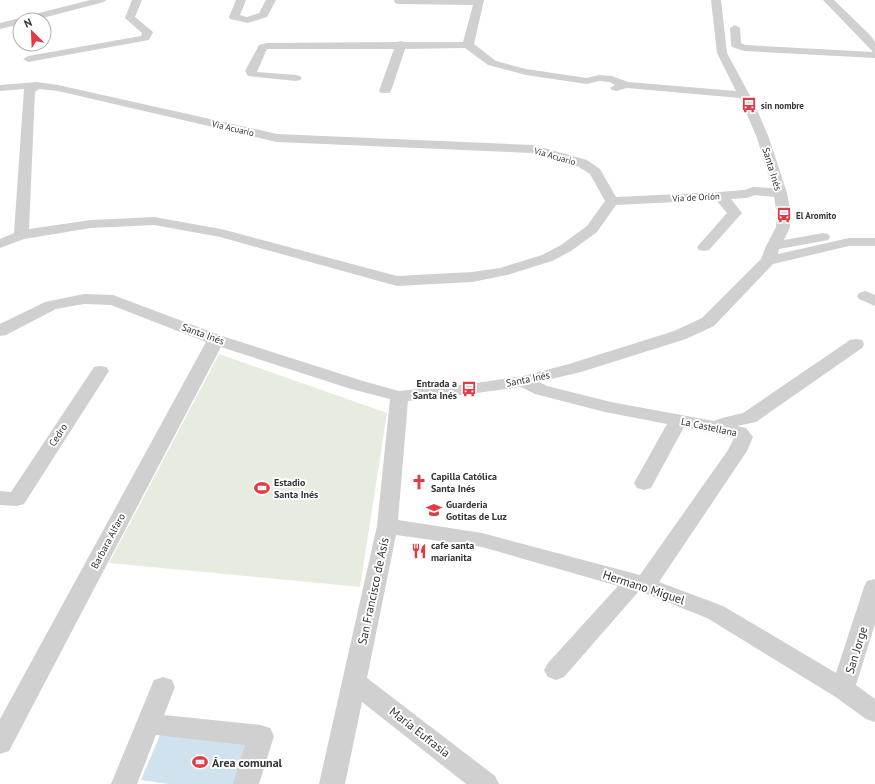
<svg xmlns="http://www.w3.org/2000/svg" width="875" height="784" viewBox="0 0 875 784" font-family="'PT Sans',sans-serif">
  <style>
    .green { fill: #e6ecdf }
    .water { fill: #cfe2ee }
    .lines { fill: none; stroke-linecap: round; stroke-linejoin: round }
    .street { fill: #d0d0d0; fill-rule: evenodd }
    .labels { text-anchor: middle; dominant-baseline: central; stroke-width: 4; stroke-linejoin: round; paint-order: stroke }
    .far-poi-label { font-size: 9px; font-weight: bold; fill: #333; stroke: #fff; text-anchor: start }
    .far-street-label { font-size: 9px; fill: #333; stroke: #fff }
    .street-label { font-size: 10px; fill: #333; stroke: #fff }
    .poi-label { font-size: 10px; font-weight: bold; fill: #333; stroke: #fff; text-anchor: start }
    .near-street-label { font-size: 12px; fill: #333; stroke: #fff }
    .near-poi-label { font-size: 12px; font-weight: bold; fill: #333; stroke: #fff; text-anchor: start }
  </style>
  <rect width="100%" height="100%" fill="#fff"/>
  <polygon class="green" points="219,354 387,413 360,587 109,563"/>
  <polygon class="water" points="160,735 256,743 243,784 169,784 141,780"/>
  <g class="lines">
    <g class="street">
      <polygon points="90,0 106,0 104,2 35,20 20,20 20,24 0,29 0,23"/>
      <polygon points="132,0 142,0 135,17 153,32 149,40 28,62 23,59 28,56 141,36 142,33 125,18"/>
      <polygon points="236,0 246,0 240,15 247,17 259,13 266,0 276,0 267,17 248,23 230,19 229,17"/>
      <path d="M394,0H484L474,44L496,61L526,69L587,78L599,75L612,76L628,82L736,91L717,53L711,0H721L727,53L755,105L769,138L787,193L791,215L790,227L784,240L823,233L828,234L830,237L828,240L823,241L779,249L778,254L849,238H875V246H849L773,264L714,326L686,339L581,372L539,382L547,386L611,402L714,421L722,418L743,413L850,340L856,339L862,340L864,344L862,348L756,422L737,426L746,428L753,437L747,451L659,582L723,606L836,673L864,587L867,581L875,579V624L856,685L875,699V722L866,719L834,696L707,618L639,591L564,677L556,680L548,677L544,670L548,663L618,586L482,547L396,535L367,678L495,776L499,784H466L362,702L345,784H319L377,526L390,399L351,389L221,347L9,751L0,754V719L206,342L111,305L84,304L56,309L6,335L0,336V324L45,302L84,294L113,295L222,336L363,381L399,391L469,384L523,376L569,364L674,331L702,318L761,259L766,246L776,227L777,215L774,197L755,195L747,198L731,199L742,213L709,250L704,251L699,250L697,247L727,213L716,200L616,205L597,232L571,251L552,261L507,275L472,282L397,286L220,237L154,225L91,228L24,239L0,248V239L14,233L24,89L0,91V85L37,82L58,85L277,134L533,145L587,160L600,169L616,197L720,192L744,190L753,187L772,188L757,138L740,98L627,88L616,91L612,90L610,88L615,85L610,82L599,81L587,84L526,75L488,65L465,48L405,49L391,91L389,93H381L379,91L394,49H267L257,72L296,75L300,76L302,78L300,80L296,81L248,76L245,71L258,47L259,45L267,43L397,42L401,41L405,42H463L473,5L398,4L395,3ZM39,89L58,91L277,142L532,153L577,166L590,174L605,201L587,226L561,245L542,255L500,268L472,272L397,276L221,229L154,217L91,220L29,229L35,92ZM521,387L535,394L605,412L667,424L634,483L637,488L644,490L651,488L684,427L734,438L728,450L640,575L482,533L398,520L408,401L469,394Z"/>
      <polygon points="823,0 834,0 871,36 875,42 875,58 744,51 732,47 731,45 730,28 735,25 740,28 741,43 745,45 873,52"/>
      <polygon points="865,291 875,295 875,306 859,299 857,296 859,293"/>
      <polygon points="100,366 106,367 109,371 24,504 17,506 0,505 0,491 11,492 94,367"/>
      <polygon points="163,677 172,680 175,687 164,715 261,725 270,728 274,736 259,784 233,784 245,745 156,735 137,784 111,784 151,687 154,680"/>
    </g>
  </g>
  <defs>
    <symbol id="bus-bare" viewBox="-9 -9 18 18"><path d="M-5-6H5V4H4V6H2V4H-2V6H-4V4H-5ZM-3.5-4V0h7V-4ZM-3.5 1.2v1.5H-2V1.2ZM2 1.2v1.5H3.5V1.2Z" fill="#e63946" stroke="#fff" stroke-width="2.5" paint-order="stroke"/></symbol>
    <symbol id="church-bare" viewBox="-9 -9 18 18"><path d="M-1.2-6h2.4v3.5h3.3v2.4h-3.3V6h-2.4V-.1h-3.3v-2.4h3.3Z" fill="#e63946" stroke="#fff" stroke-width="2.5" paint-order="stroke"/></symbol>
    <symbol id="stadium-bare" viewBox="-9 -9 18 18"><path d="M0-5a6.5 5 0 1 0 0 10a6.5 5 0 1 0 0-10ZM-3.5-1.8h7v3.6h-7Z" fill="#e63946" stroke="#fff" stroke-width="2.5" paint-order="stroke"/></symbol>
    <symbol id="school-bare" viewBox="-9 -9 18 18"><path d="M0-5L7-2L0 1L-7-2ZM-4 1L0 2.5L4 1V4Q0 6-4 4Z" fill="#e63946" stroke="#fff" stroke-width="2.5" paint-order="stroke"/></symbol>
    <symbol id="restaurant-bare" viewBox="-9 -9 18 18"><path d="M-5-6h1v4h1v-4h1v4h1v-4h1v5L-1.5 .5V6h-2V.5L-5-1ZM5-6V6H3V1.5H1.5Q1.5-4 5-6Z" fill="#e63946" stroke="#fff" stroke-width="2.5" paint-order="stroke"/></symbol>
  </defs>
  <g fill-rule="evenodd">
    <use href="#bus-bare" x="738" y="94" width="22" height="22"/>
    <use href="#bus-bare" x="773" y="204" width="22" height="22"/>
    <use href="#bus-bare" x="458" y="378" width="22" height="22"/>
    <use href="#church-bare" x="408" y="471" width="22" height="22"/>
    <use href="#stadium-bare" x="251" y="477" width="22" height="22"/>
    <use href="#school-bare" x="423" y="499" width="22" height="22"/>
    <use href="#restaurant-bare" x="408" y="540" width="22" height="22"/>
    <use href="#stadium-bare" x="189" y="751" width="22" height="22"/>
  </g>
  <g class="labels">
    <g class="far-poi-label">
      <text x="761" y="105">sin nombre</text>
      <text x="796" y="215">El Aromito</text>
    </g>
    <g class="far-street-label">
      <text transform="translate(233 128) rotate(13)">Via Acuario</text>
      <text transform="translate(555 156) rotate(16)">Via Acuario</text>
      <text transform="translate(696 197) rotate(-3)">Via de Orión</text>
    </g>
    <g class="street-label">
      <text transform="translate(772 169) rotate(73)">Santa Inés</text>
      <text transform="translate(203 334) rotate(20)">Santa Inés</text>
      <text transform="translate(528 379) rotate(-11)">Santa Inés</text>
      <text transform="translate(709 427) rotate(12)">La Castellana</text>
      <text transform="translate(58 435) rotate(-57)">Cedro</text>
      <text transform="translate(108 541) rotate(-62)">Barbara Alfaro</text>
    </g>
    <g class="poi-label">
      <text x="457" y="383" text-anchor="end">Entrada a<tspan x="457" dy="12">Santa Inés</tspan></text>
      <text x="431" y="476">Capilla Católica<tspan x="431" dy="12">Santa Inés</tspan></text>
      <text x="274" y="482">Estadio<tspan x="274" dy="12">Santa Inés</tspan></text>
      <text x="446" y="504">Guarderia<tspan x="446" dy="12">Gotitas de Luz</tspan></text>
      <text x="431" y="545">cafe santa<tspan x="431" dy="12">marianita</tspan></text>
    </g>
    <g class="near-street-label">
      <text transform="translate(644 587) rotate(18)">Hermano Miguel</text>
      <text transform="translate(373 591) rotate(-78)">San Francisco de Asís</text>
      <text transform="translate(856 650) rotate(-73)">San Jorge</text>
      <text transform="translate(420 732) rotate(38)">María Eufrasia</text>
    </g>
    <g class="near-poi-label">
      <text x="212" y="762">Área comunal</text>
    </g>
  </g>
  <g transform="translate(32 32) rotate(336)"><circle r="19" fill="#ffffff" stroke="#adadad"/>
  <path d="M0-3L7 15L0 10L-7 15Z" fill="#e63946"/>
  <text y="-6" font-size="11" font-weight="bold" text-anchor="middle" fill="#333333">N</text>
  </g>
</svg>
